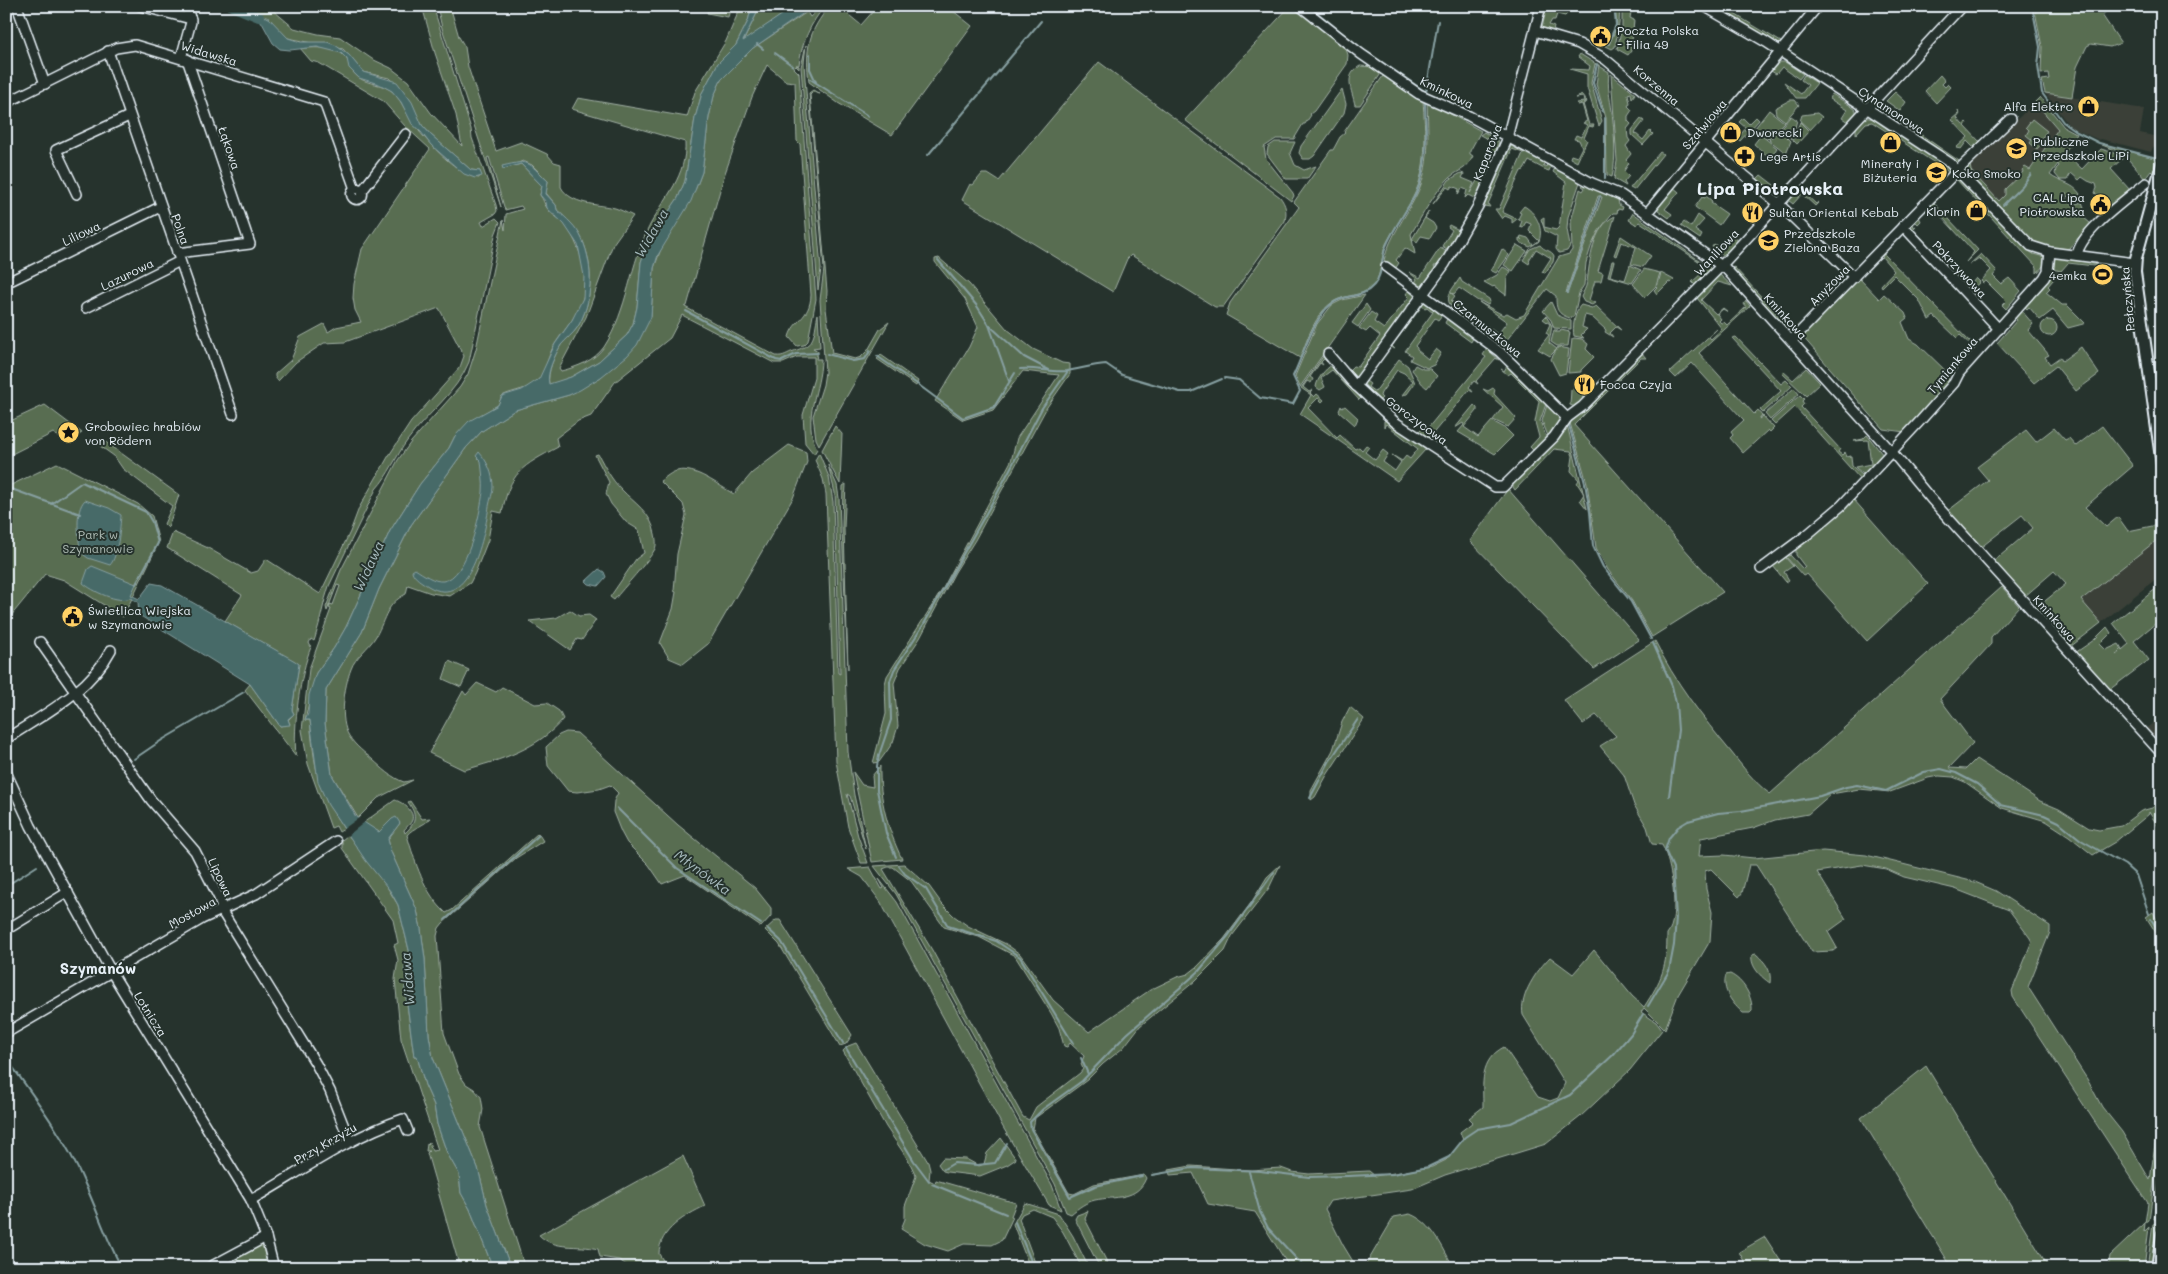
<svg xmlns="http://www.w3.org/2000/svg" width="2168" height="1274" viewBox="0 0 2168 1274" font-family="Mali,sans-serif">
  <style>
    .built { fill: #3a4138 }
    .green { fill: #596d51; stroke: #a0afa4; fill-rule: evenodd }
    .water { fill: #466a68; stroke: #87a0a2 }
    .pier { fill: #26332d }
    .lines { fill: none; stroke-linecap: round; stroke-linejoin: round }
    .stream { stroke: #87a0a2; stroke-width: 2 }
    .river { stroke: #466a68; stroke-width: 10 }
    .minor-casing { stroke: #e8f1f8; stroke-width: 12 }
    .major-casing { stroke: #e8f1f8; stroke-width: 14 }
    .minor { stroke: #26332d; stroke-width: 9 }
    .major { stroke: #26332d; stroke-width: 10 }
    .labels { text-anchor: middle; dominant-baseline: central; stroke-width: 4; stroke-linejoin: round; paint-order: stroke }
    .poi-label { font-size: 12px; fill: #e8f1f8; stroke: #26332d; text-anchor: start }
    .street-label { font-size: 12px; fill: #e8f1f8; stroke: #26332d }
    .park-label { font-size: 12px; fill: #afbcb5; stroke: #26332d }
    .water-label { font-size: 14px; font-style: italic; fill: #a7bbbe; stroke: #26332d }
    .quarter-label { font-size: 15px; font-weight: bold; fill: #e8f1f8; stroke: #26332d }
    .district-label { font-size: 18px; font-weight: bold; fill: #e8f1f8; stroke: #26332d }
  </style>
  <rect width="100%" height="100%" fill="#26332d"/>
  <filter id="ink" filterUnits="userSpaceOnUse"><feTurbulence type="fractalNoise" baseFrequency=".02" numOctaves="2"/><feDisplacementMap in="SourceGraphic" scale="10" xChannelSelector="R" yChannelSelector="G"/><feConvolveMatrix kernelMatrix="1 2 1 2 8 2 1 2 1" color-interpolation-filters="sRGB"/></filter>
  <g filter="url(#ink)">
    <g class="built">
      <polygon points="2045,93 2144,109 2140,133 2162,138 2159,149 2153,147 2151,152 2101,139 2099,140 2070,127"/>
      <polygon points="2035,102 2058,129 2030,170 1999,201 1970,171 1970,165"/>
      <polygon points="2162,536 2162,574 2101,623 2081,600"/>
      <polygon points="2162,716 2162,748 2145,729"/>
    </g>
    <g class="green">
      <path d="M242,6H268L294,28L318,34L340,37L372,59L391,68L408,81L431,113L462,146L456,115L435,53L422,6H433L471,129L472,138L496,205L497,211L495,214L481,222L483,226L496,218L500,222L495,235L469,362C456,394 427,413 407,441C396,456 389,475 376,489L329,586C323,603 321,620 315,638L314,641L311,639L309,643L311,647C300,674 293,726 296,756L245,690L250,684L280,726L290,724L288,720L294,714L292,710L299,664L225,621L242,595L167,548L173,532L208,548L251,573L258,571L266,559L320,594L350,532L359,508L388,457L411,422L460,367L464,356L439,308L345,342L324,343L296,362L278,381L275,377V374L291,360L300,337L324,324L328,332L336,327L361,322L355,310L353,298L354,284L362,249L430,149L405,126L383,101L319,63L311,61L300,48C313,48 338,45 346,58C351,65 350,71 358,77C368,85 383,83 393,92C403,102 407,116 416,127C427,142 460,177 479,178L480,171L471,170L431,135L422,125L408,96L389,78L363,72L343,49L288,38L258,13L246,10Z"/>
      <path d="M437,6H450L459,37L465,47L468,67L496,151L521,142L547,154L554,162L561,164V187C571,205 597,204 615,208C621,210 627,213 633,216L613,244L586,317L559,368L561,371C577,367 594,361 604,347C628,310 630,263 650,225C665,197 687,176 685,142L572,109L578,98L687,117L695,92L726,41L741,6H752L748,21L736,45L718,63L702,93L695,118L685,181L678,198L648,243L641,262L637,307L633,324L627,335L599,361L571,377L549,385C547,372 554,356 561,345C566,339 573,334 577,328C593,303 594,266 582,239C576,227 566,218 557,210L556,205L546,193L548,181L532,165L523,161L503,169L521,164L542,186L540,195C544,200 544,204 547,208C551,215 559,218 564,223C580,244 592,281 580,306C574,320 563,331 555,344C548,354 546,371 539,379C530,390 513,390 502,396L498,405L477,417L455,436L449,448L420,484L390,531L346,627L334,648L316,673L305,720H310C315,769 316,787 344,829L339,832L336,826L331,828L308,764L302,730L309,669L331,609L329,608L330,604L333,605L340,586L337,585L327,611L326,607L341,570L398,460L411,442L460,387L468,374L476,349L503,220L505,230L506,214L523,209L521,206L505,210L489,157L487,158L501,207L442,28Z"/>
      <polygon points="709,6 731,6 728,17 707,13"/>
      <polygon points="758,6 795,6 743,42 756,15"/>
      <path d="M822,6H825C811,22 801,44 799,65H796L799,66V69L796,66L794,68L799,73L816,299L808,341L804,345L797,346L789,337C794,319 810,319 811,295L800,144L797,141L795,82L786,81L767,65L752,97L724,176L687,306L685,307L776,356C784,357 787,353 794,351C817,344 813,336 818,314L820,347L813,348L818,351L816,359H821C821,390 801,418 817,449L814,454L805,443L803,415L814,378V357H797L783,363H774L682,315L670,338L615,382L591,416L578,421L556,438L558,447C522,466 510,472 502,513L493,511L488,540L475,573L470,583L450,596L431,593L408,585L406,594C386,604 386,618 376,636C369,648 355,657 351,669C344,687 339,720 349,736C355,746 365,753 373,760C382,768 392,778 404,782L413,780L378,798L358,818L332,775L325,723L326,690L362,632L379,589L411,525L466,448L482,431L515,410L569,395L601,377L651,317L654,268L661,249L696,188L702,172L709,117L714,96L721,80L753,48L807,12L810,17Z"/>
      <path d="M830,6H838L861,25L876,8L874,6H947L972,26L892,135L838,103L809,82C805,50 808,31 830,6Z"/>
      <polygon points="1290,6 1295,6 1345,46 1348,55 1347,64 1314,111 1310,114 1311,115 1305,124 1303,124 1294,139 1276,139 1264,147 1266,159 1293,193 1294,196 1291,201 1185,120"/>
      <polygon points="1547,6 1562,6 1569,12 1565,16 1557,14 1555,20 1552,20 1549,25 1554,27 1553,31 1542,28"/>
      <polygon points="1615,6 1620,6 1619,24 1615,47 1612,49 1604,45 1605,43 1609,45 1617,26"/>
      <polygon points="1622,6 1632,6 1630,18 1634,20 1631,51 1628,55 1617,49 1622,27"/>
      <polygon points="1716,6 1721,6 1781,42 1779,44"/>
      <polygon points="2034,6 2104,6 2107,11 2102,15 2121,43 2110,47 2091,44 2087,46 2077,67 2072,97 2045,93 2042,80 2049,79 2048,73 2041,74 2042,47"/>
      <polygon points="806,45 804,63 805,79 821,269 818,290 801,67"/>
      <path d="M1580,54L1609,72C1607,86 1610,98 1612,111C1614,132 1617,157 1612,177L1607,175L1606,118L1596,84L1599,65L1595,64L1591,83L1602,121L1599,126L1587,88V74L1570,69L1589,70L1590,66L1578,57Z"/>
      <path d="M1099,62L1280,197C1286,205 1287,211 1285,221L1223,307H1215L1131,255L1127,259L1113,292L962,200L970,184L973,185L982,174H988L999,181Z"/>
      <polygon points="1777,62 1785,62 1803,74 1799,79 1782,67 1776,74 1771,71"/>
      <path d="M1360,66L1374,67L1382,72L1360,105H1355C1352,90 1343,76 1360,66Z"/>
      <polygon points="1611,74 1635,94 1632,98 1631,93 1628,94 1630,103 1628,106 1632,110 1628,116 1628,121 1631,124 1627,129 1628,138 1630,141 1626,146 1631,154 1626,160 1629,163 1624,171 1629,176 1624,182 1626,186 1614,179 1617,161"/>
      <polygon points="1804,75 1817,83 1805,98 1796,98 1784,82 1801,94 1808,85 1801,80"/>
      <polygon points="1940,75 1945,81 1942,84 1945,87 1948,84 1951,87 1936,103 1925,91"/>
      <path d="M1383,76L1423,100C1425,130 1428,162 1416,191C1408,209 1395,226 1386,244C1381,256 1382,274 1374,285C1364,296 1351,294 1339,299C1317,307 1308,338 1300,358L1226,315L1230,303L1299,207L1294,202L1331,150H1333L1340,137L1345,133L1344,132Z"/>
      <polygon points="1342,89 1346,104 1344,113 1314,156 1310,159 1303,159 1299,153 1301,146"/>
      <polygon points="813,90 820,94 813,92 810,95 827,291 826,309 832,353 855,359 861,357 868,350 880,329 889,322 819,445 816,439 813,416 823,385 825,372 820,300 824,269 809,93"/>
      <polygon points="1895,92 1906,102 1900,111 1886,101"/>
      <polygon points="1832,94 1851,106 1850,107 1851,106 1856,110 1856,113 1848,122 1842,118 1847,110 1830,99"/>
      <polygon points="1582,95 1587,102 1583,104 1589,125 1594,125 1593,127 1589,126 1584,138 1587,140 1577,162 1570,158 1571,155 1577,157 1582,147 1579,140 1574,139 1576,135 1581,137 1587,125 1583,123 1587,121 1582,104 1578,105 1577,103 1584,102 1583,97 1576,98"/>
      <path d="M2040,97L2064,127L2077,134L2065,153L2082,169L2101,149L2118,154L2123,158L2111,169L2130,190L2099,215L2096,212L2105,202L2095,193L2097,188L2096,184L2088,181L2082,177L2079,180L2071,173L2067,180H2060L2055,174L2056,169L2059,166L2058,164L2050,175C2060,183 2073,183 2080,194L2076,202L2071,201L2067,194H2065V198L2073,205L2082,202L2086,213L2082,216L2091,224L2068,249L2058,248L2057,250L2032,243L1964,172L1968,165H1970L1971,171L1999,201L2005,195V189L2023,172L2022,170L2025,167L2030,170L2058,129L2035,102Z"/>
      <polygon points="1790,100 1795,100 1799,105 1785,121 1776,114 1775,108"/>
      <path d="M1427,101L1481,131L1470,151V154L1473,156C1466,171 1461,168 1449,178C1434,193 1422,216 1411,234L1415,254L1405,248L1396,260L1399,263L1395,269L1384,260C1390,236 1405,218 1416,196C1431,167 1428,133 1427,101Z"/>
      <polygon points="1769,110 1784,122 1768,139 1755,128"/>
      <polygon points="1958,111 1960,114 1957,118 1963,125 1966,122 1967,123 1965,126 1979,141 1983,140 1974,148 1967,141 1961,149 1956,148 1968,137 1952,120 1959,114"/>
      <polygon points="1817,113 1822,117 1810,130 1800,121 1802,115"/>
      <polygon points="1791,116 1797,120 1792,139 1780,128"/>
      <polygon points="1756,117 1759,120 1740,141 1737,139 1746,128 1739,122 1743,118 1749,124"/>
      <path d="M1864,118C1875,116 1883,126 1890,131L1891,130L1945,165L1950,169V173L1872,122L1866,123L1856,134V127Z"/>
      <polygon points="1641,119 1644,121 1635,133 1643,140 1650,131 1653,134 1643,145 1632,135 1632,130"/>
      <polygon points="2032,119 2047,131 2041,139 2044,141 2037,149 2030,143 2032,140 2026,135 2029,130 2026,127"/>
      <polygon points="1800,122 1809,131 1797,144 1793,140"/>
      <polygon points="1779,129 1791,141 1786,153 1769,140"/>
      <polygon points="1921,130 1920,134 1962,163 1958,165 1917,138"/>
      <polygon points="1484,132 1499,142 1490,166 1484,163 1493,142 1480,135"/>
      <polygon points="1761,135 1777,148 1770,158 1754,144"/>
      <polygon points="1275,142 1295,142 1290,153 1295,165 1304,170 1316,166 1307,179 1286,179 1267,154 1268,147"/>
      <polygon points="2103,144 2158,159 2153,173 2151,171 2145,179 2123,153 2102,145"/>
      <polygon points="1511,146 1545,163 1543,165 1546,167 1547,164 1551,166 1549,171 1546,170 1529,161 1524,170 1521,171 1502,212 1517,219 1512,223 1512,219 1505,216 1502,219 1495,209 1499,209 1523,153 1512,149 1488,204 1490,207 1484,206"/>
      <polygon points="1660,152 1663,154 1634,190 1630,188"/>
      <polygon points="1555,168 1580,182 1568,217 1567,229 1570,246 1567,251 1559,253 1556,249 1557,237 1545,231 1541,219 1544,217 1544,227 1556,230 1559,227 1566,182 1553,172"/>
      <polygon points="1461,173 1464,174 1462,178 1474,183 1470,193 1479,177 1485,179 1476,199 1468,195 1465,198 1467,190 1462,188 1458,194 1459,189 1452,186 1450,189 1447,187 1433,204 1449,180"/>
      <polygon points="1761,175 1783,192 1781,194 1774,194 1757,179"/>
      <polygon points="1959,178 2024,247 2033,254 2045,257 2045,264 2037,273 2037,267 1956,179"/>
      <path d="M1584,184L1618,200L1619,205L1623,207L1622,210L1618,209L1617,213H1613L1610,216L1598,232L1591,247L1586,263L1584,285L1579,293L1574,316L1570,318C1557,314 1556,309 1556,296L1547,289L1502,346L1484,330L1487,326L1504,339V337L1498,334L1507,322L1479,302L1503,315L1507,313L1516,318L1524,315L1559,257L1569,254L1572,250L1571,221L1580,189L1583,191L1585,188L1582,186ZM1598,196L1602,197L1567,294L1566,293Z"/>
      <polygon points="1802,185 1806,189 1803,192 1816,204 1819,202 1815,206 1802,194 1793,204 1788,200"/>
      <polygon points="1673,187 1679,192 1665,209 1672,214 1669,218 1658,210 1658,206"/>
      <polygon points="1943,193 1934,203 1978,250 1966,262 1974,252 1931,205"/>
      <polygon points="1706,196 1712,201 1711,203 1727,214 1719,225 1695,207 1702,197 1705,198"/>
      <path d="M1524,206C1535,212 1544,227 1539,241L1530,247L1519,242V239L1522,240L1520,238L1521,236L1528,238L1533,245L1539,241L1529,231L1531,224L1526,222L1523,227L1520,226L1522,221L1518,219L1521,213L1519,212Z"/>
      <polygon points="1429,211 1425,218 1433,223 1436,228 1430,238 1421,236 1417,242 1412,239"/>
      <polygon points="1633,213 1710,268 1711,270 1695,285 1692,282 1702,273 1703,264 1640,222 1637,225 1629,220"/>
      <polygon points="1698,215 1704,220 1695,230 1702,235 1700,239 1681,226 1684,222 1691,227"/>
      <path d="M1615,216L1598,271L1603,273L1601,281H1595L1589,300L1595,303L1592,305L1584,302L1581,297C1583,292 1586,288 1587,282C1590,261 1592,227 1615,216Z"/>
      <polygon points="1919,217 1921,221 1918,224 1916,222 1913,224 1914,227 1916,226 1913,229 1969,288 1973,285 1972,283 1976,278 1980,282 1968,293 1908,229"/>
      <polygon points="1449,225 1459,230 1447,249 1442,246 1452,230 1448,227"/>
      <polygon points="1621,236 1651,256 1643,267 1631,264 1636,247 1621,242 1616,256 1614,255"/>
      <polygon points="1734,236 1738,241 1724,256 1712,247 1714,244 1717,246 1725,245"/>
      <polygon points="1517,245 1527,251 1513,271 1504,265"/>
      <path d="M1540,245C1544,251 1552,250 1554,256L1553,262L1545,273L1542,272L1551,258L1536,249L1529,260L1530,261L1529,264L1523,260L1530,249Z"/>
      <polygon points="1440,248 1446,251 1437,266 1434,266 1435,268 1422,286 1420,286 1415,283 1417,279 1409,272 1420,278"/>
      <polygon points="1502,249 1509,255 1496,273 1490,270 1493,268"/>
      <polygon points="1884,254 1973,345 1972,346 1960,335 1957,338 1934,316 1929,320 1919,300 1894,275 1882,287 1881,285 1894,271 1882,257"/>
      <polygon points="1981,254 1997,271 1993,276 2001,284 2009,278 2021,291 2006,309 2002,305 2006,301 1986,281 1983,283 1981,281 1991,270 1979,258 1969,265"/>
      <polygon points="2057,257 2081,260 2103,267 2068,263 2061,271 2052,269 2054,258"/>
      <polygon points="939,258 969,284 1007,329 1033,349 1062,363 1070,364 1070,374 1047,407 975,540 955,572 920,638 900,668 894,683 898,726 893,742 887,751 879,762 873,763 886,714 885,684 887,676 942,590 1011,461 1017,438 1059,375 1023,371 993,410 963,420 935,401 969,347 978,327 965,299 935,262 935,259"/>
      <polygon points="1612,261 1614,261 1610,276 1625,280 1630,265 1641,270 1632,283 1608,276"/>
      <polygon points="1503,267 1511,271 1507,278 1506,295 1494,286 1493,287 1484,282 1497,275"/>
      <polygon points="1734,267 1789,327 1787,331 1731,269"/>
      <polygon points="1644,269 1660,273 1656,286 1645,297 1633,284"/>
      <polygon points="1661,273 1674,280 1671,283 1669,282 1657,294 1654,290 1657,287"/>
      <polygon points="2051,273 2058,274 2048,286 2050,288 2046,292 2062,305 2067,305 2085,323 2083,324 2068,328 2053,310 2040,320 2029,307 2027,309 2025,307"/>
      <polygon points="1719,274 1732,286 1718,282 1701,300 1716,314 1723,308 1728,312 1723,309 1717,314 1721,319 1719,321 1721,323 1724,322 1727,325 1746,307 1744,304 1746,301 1750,306 1699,353 1754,414 1758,410 1762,415 1759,419 1763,416 1774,428 1770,432 1768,430 1743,453 1730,438 1733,435 1731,432 1744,420 1740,416 1692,363 1676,378 1670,372 1717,329 1709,337 1711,339 1722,329 1697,298"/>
      <path d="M1460,278L1462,282L1489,299L1490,302L1488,305L1481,301H1478L1459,288L1454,294L1451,293L1455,296L1451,301L1458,306L1455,310C1441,299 1453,289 1460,278Z"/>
      <polygon points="1859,278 1879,299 1884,294 1905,313 1907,318 1902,322 1909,339 1918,344 1949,374 1948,385 1905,432 1883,429 1802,336"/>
      <polygon points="1409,290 1415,297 1360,373 1356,377 1349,370 1353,366 1358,367 1380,336 1370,328 1366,332 1359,328 1371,312 1377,316 1374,322 1384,329 1409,297 1406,294"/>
      <polygon points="1365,295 1300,387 1295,376 1317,324 1332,305 1342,300"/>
      <polygon points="1424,302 1442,315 1438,320 1435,318 1415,346 1417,348 1417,350 1428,359 1436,349 1441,353 1434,365 1427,368 1410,360 1412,356 1405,351 1433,312 1427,307 1425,308 1422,306 1392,346 1395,349 1391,347"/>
      <polygon points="1551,302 1557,315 1571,321 1571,329 1554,328 1551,320 1543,311"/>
      <polygon points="1366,304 1370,310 1358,327 1352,323"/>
      <path d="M1581,305L1592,308L1596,306L1621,330L1616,327L1610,333L1613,337L1605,332L1606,330L1592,317L1585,315L1582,327L1587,329L1581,335L1584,338L1574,336C1572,328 1575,310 1581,305Z"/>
      <polygon points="2021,310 2033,324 2028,330 2049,355 2045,357 2050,364 2060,357 2062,361 2081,347 2099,374 2076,391 2056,366 2034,383 1997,343 2017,320 2014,317"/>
      <polygon points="1546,316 1552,326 1549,343 1557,349 1550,356 1538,349 1549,335 1546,333 1550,324 1543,319"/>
      <polygon points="1447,319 1473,338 1471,342 1445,323"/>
      <circle cx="2049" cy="328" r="8"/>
      <polygon points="1561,330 1570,332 1568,346 1557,346 1551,342 1554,330 1558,330 1555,332 1560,332"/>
      <polygon points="1736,337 1781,384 1786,380 1792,386 1763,413 1760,410 1781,391 1732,338"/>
      <polygon points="1574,338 1582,339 1588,344 1586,349 1594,357 1581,370 1581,372 1568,373 1572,339"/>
      <polygon points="1558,347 1569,349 1566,373 1559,375 1551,359"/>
      <polygon points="1487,349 1499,360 1496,358 1476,381 1478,384 1474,381 1469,387 1473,392 1469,390 1430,437 1431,441 1418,432 1422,428 1427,429 1432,423 1486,357 1483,355"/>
      <polygon points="1641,352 1646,358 1641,358 1574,425 1723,592 1652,637 1632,601 1608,570 1596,548 1587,483 1570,423"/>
      <polygon points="881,355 918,381 916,386 877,359"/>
      <polygon points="1324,355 1328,361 1327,362 1324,359 1321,362 1323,365 1320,363 1310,377 1313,379 1311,383 1307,381 1303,387 1309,392 1313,390 1310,393 1314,397 1317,394 1324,400 1322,402 1318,398 1308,408 1337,438 1340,435 1355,449 1359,447 1362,450 1366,445 1369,447 1365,452 1375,460 1383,450 1388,454 1383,462 1395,471 1401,462 1392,455 1402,461 1406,456 1410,459 1418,449 1386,424 1384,427 1384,421 1386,420 1426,449 1397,481 1300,414 1311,395 1301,388"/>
      <polygon points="1399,359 1408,366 1415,383 1407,394 1402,395 1413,381 1404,373 1397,370 1381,393 1380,396 1382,398 1379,401 1364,384 1366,381 1370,384 1368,387 1375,392"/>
      <path d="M1332,365L1361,398L1359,400L1332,370L1321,378L1325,387L1320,390L1316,387C1317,379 1325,369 1332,365Z"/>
      <path d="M1415,365L1423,369H1430L1437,376L1427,388C1420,383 1418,377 1412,370Z"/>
      <polygon points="1507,366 1546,404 1540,421 1546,437 1533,450 1530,447 1539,437 1535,422 1539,401 1511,373 1508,375 1501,369 1504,371"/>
      <polygon points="1806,368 1820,383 1806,396 1782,373 1783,371 1793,380"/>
      <polygon points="1493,388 1495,389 1494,394 1516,418 1508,427 1493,420 1503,407 1483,389 1488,391"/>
      <polygon points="1573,388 1580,390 1583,395 1582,401 1575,407 1570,405 1571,390"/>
      <polygon points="1794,388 1799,394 1770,420 1765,414"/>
      <polygon points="1800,395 1804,399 1802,401 1804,404 1801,407 1840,449 1838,452 1842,455 1845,452 1847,457 1851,456 1852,466 1863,476 1860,479 1795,407 1775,425 1771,421"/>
      <polygon points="45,405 82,433 66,442 53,433 6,457 6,423"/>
      <polygon points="1474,405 1477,408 1477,411 1464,427 1478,437 1492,421 1505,428 1513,436 1495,454 1458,432 1464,425 1463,423 1455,428"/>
      <polygon points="1547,405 1560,419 1548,436 1542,421"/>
      <polygon points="1341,406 1342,408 1345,406 1358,418 1355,425 1339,411"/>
      <polygon points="1567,424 1587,509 1580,500 1584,494 1577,483 1579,480 1571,471 1573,456 1571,451 1554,449 1515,490 1513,487 1513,484 1557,440"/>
      <polygon points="835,426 842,434 840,484 822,450"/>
      <polygon points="2102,426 2133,466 2085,507 2106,527 2118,517 2128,531 2162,524 2162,536 2081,600 2101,623 2070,647 2035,609 2066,584 2054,571 2024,597 1993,562 2033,528 2022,515 1980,548 1951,516 1949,510 1988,480 1977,467 2026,430 2036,442 2054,428 2065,440 2069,438 2076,446"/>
      <polygon points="1867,435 1883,455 1864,475 1855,467 1871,464 1868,440 1854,441 1863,439"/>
      <polygon points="103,440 179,495 168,528 164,524 172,506 123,469 114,456 100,446"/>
      <path d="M789,445L806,452L807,462L793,498L708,644L683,664L669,658L660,643L673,609L676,592L674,591L677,554L686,515L683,504L660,481C665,478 671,472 677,471C695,466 719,486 734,494L752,473Z"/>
      <polygon points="819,453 829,477 833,502 838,673 840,674 835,493 828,465 837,485 839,498 848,752 854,795 866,849 850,796 847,794 858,836 868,863 861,863 848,827 836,761 826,494 823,479 815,460"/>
      <path d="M598,454C605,467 611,479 621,489C635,504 651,512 655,534C656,539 657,544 655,549C648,562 624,587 614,600L610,597L636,559L644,553L639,530L626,522L611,504L606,494L609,482L595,455Z"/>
      <polygon points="57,463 138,504 152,516 159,542 123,617 64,580 45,574 10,617 6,610 6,484 9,486"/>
      <polygon points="846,484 844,528 848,670 842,529 843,486"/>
      <polygon points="1508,489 1639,640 1594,669 1470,541"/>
      <polygon points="1854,500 1928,584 1867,641 1807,574 1803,576 1786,557 1790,555 1803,569 1805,567 1796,555 1796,549"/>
      <polygon points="1785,557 1793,566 1784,572 1789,580 1786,582 1773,566"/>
      <polygon points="2162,584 2162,618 2134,641 2149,660 2109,690 2075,653 2094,640 2107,627 2111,633 2100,644 2106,650 2119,644 2122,649 2116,655 2129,644 2113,623"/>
      <path d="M2002,587L2019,606L1991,637V644L1940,699L1973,743L1949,768L1966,769L1976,759L2040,801L2059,809L2089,828L2099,830L2121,826L2141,811L2152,808L2162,800V833L2149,812V814L2115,842L2093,855L2069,836L2046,821L2002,808L1965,782L1953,777L1939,776L1928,778L1890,792L1859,789L1831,794L1808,814L1775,820L1753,828L1701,838L1699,856L1724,855L1754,858L1823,851L1866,855L1975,882L1996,891L2050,926V932L2028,987L2087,1079L2102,1107L2122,1132L2150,1180L2158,1124L2162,1126L2149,1220L2145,1223L2144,1232L2149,1227L2144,1268H2108L2110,1256L2145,1223L2148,1203L2013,997L2012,991L2032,942L2030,938L2009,910L1955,889L1904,877L1886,869L1862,865L1817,872L1846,919L1828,932L1837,948L1833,951L1812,952L1756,865H1749L1742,893L1739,897L1711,869L1705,871L1706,889L1712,912L1710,941L1678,995L1665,1029L1644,1008L1641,1012L1656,1022L1662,1030L1630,1070L1580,1117L1546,1144L1445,1175L1412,1189L1330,1201L1325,1209L1343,1245L1357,1268H1290L1255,1212L1208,1204L1193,1173L1170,1175L1169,1170L1191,1166L1251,1170L1281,1168L1292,1172L1309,1174L1369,1171L1375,1176L1432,1167L1446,1160L1463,1140L1460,1132L1473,1122L1469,1118L1483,1107C1483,1084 1479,1060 1504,1047L1538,1097L1550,1101L1558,1098L1565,1083L1523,1015C1519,996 1537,970 1550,957L1573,974L1594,950L1632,996L1644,1007C1662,979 1667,968 1667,934C1681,918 1671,861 1662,845L1652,844L1647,827L1634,805L1624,775L1600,746L1616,736L1596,715L1583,724L1564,700L1655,641C1675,682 1702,717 1731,752C1742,766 1755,783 1770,794Z"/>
      <polygon points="570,610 579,616 589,615 596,620 582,640 577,639 570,650 529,621 556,618"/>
      <polygon points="449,661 469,670 461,687 443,679"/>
      <path d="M477,683L496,692L502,687L535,704L547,703L559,711L563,719C538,749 501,760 464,770L429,753L463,691L466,695Z"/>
      <polygon points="1350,707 1364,719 1327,775 1315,797 1311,800 1311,790 1333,750 1342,722"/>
      <polygon points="566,732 577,733 678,825 755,888 771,908 771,916 761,927 685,875 662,884 649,865 627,843 621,832 613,812 614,801 618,793 610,785 599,789 577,792 568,791 548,766 546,747 559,735"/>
      <path d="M880,766C879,799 888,830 902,859L872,862L853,772L862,785L873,787L872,776Z"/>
      <path d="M395,800C402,802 415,811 412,820C411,824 406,827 404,830L405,833C417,822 417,815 408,802L410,801L422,819L430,818C425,826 413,827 407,835C415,862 424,893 446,913L452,910L538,833L543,841L516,858L443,923L439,928L437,936L444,1033L459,1074L466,1084L474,1089L481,1097L483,1109L480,1127L525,1268H511L487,1205L478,1168L433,1058L429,1035L425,959L421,929L417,910L391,852L388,839L400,823L392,819L379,832L363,823Z"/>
      <polygon points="348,835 381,877 398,905 410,954 405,989 414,1056 417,1056 425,1085 434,1105 437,1124 447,1153 459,1174 461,1193 470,1209 493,1268 460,1268 427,1153 429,1151 426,1151 427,1144 429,1142 432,1151 438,1150 401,1039 395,979 398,960 394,945 398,943 393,920 342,848 342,840"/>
      <path d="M904,864L929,886L942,904L954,916L968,926L1006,944L1020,954L1053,1000L1089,1032L1150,990L1177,977L1188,974L1197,967L1224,939L1251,903L1267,877L1280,865L1269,888L1232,936L1225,951L1195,981L1140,1026L1123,1048L1103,1064L1087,1080L1035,1118L1033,1129L1069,1193L1074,1194L1094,1184L1144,1175L1146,1178C1137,1201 1115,1196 1095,1200C1086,1202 1078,1208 1071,1214L1066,1212L1055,1184L896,894L874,866ZM888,867H893L911,881L944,927L979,937L1015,956L1051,1013L1059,1028L1064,1046L1067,1047L1070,1043L1084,1056L1081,1064L1083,1069L1080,1073L1036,1107L1029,1120L1023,1117L932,950L883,869Z"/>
      <polygon points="870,867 882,889 884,888 879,879 897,902 1052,1185 1061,1210 1049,1205 1004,1129 880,901 862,877 848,869"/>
      <polygon points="2153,912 2162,929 2162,942 2146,917"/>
      <polygon points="776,920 780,920 852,1035 846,1044 840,1046 779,944 765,930"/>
      <path d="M1756,954C1765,962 1772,970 1770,983C1761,977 1750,966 1752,955Z"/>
      <path d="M1730,974C1743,980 1753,997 1752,1011L1750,1013H1743C1733,1004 1721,990 1726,975Z"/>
      <polygon points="856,1043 928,1162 930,1170 929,1180 935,1183 936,1180 1016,1203 1011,1216 1013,1217 1002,1240 992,1245 964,1244 948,1251 925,1244 901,1229 905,1219 905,1206 916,1176 909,1161 886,1127 843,1051 848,1046"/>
      <polygon points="1926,1066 2049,1268 1952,1268 1861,1118"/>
      <polygon points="1001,1138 1016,1159 1007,1165 980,1176 947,1172 943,1171 938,1164 943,1158 966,1159 979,1166 984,1164 987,1153"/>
      <path d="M683,1156L705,1206C686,1215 659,1230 659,1254L668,1268H631L619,1260L600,1257L598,1249C578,1244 555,1251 539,1235Z"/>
      <polygon points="2162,1158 2162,1195 2158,1218 2154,1219"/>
      <polygon points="1025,1203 1059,1214 1073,1236 1089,1268 1082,1268 1063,1232 1052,1217 1033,1209 1022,1214 1019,1219 1037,1268 1030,1268 1013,1224"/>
      <polygon points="1088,1211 1085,1219 1110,1268 1100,1268 1075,1219 1077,1215"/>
      <path d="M1410,1214C1433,1223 1442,1247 1454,1268H1364L1394,1217Z"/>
      <polygon points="2156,1223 2155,1226 2158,1227 2153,1268 2147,1268 2153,1224"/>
      <polygon points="1765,1237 1785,1268 1748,1268 1739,1252"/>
      <polygon points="258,1244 263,1246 268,1268 217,1268"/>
    </g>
    <g class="water">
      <path d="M752,6H758L756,15L743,41L795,6H814L753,48L721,80L714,96L709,117L702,172L691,201L658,255L654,268L651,317L637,345L627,356L601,377L580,390L569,395L515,410L482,431L466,448L411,525L379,589L362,632L326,690L325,723L332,775L356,817L379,832L392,819L396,817L400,823L388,839L391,852L417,910L421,929L425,959L429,1035L433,1058L478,1168L487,1205L511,1268H493L470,1209L461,1193L459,1174L447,1153L437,1124L434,1105L425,1085L417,1056H414L405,989L407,975L404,971L405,967L408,968L410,954L398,905L391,892L366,861L328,805L318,782L310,720H305L308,714L309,695L316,673L334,648L346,627L390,531L420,484L449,448L455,436L469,421L498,405L502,396L522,390L539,379L555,344L572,320L583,298L584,276L578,245L564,224L547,208L546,202L540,195L542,186L521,164L503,169L502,166C532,159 526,162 548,181L546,194L556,205L557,210C566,218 577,227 582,239C594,266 593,303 577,328C573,334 566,339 561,345C555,355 546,373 549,384L571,377L599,361L627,335L633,324L637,307L641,262L647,244L678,198L685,181L695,118L702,93L718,63L736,45L748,21Z"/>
      <polygon points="246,10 269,18 288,38 301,42 327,42 335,45 349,55 363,72 397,82 412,102 422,125 431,135 471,170 480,171 482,176 475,178 464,174 431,145 421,132 412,124 401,102 392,91 379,84 359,78 349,68 347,59 341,53 317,47 290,50 280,49 273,43 261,21 245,15"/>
      <path d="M479,452C488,462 493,474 493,487C493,493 490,500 489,506C485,532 471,612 428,586C422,582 414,578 412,571L415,569C423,574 434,582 443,581C468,578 480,513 483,492C484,482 482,472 481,461L476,456Z"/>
      <path d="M85,500L109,508L121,515C120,527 118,557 110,565L88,558L80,552C79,537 74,511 85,500Z"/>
      <path d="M92,566L136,584L131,595L139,599L151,583L162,585L295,661L299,664L292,710L294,714L288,719L290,725L280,726L250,684L139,615L138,602L130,598C119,604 92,591 83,583L88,569Z"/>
      <polygon points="599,569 604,572 606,577 598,586 589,584 586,581"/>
    </g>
    <polygon class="pier" points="360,817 366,821 346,837 342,830"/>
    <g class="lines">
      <g class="stream">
        <polyline points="1309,6 1361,48"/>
        <polyline points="2032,6 2040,47 2038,66 2042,93 2063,122 2077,132 2099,143 2157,158"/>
        <polyline points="757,44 763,49"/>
        <polyline points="1608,44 1616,25 1614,6"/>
        <polyline points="1367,52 1426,92 1438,21"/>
        <polyline points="775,53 793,66"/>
        <polyline points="810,54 810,69 816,82"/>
        <polyline points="1597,64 1593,83 1603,112"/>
        <polyline points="810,79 868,116"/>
        <polyline points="1605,118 1605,179"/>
        <polyline points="928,155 1041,21"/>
        <polyline points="2003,205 2022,186 2031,174"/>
        <polyline points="938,260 977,306 989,325 1009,381"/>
        <polyline points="1567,293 1600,196"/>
        <polyline points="686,311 776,360 782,361 796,354 818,353"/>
        <polyline points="989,325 1024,357 1049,370"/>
        <polyline points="827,354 853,361 865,359 870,351"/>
        <polyline points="877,356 920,386 963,418 994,407 1015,373"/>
        <path d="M1020,369C1035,367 1051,373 1067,371C1080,369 1092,365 1106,364L1122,375L1180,392H1191L1222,379"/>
        <path d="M1225,378L1239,380L1260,398L1293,404L1300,391L1293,376C1303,356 1315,311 1336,301C1349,294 1363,298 1374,285C1383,275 1381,258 1386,246C1394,227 1407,211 1416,193C1429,165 1426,133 1425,103"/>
        <polyline points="1569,425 1585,483 1590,512 1593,546 1603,567 1631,602 1651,639"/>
        <polyline points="6,487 80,514"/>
        <polyline points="51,504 82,482 146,512 152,522 158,543 136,584"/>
        <polyline points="1653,643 1672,686 1676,703 1678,730 1669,796"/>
        <polyline points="134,759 162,740 244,692"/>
        <polyline points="1310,798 1329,762 1358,719"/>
        <polyline points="617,808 677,868 761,924"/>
        <polyline points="896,857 886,833 877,790 877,766 879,755 891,720 890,681 894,670 924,624 998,492 1042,408 1068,371"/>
        <polyline points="899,866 905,874 926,889 948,926 996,941 1020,957 1073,1043"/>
        <polyline points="6,886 37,866"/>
        <polyline points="2151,919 2162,937"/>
        <polyline points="445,920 539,835"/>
        <polyline points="768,929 781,941 843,1043"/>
        <polyline points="1648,1006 1669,971 1674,945 1676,917 1673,868 1665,850 1669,838 1678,827 1688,821 1718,813 1741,811 1820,796 1846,787 1857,785 1886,791 1924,772 1941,769 1956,773 1977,784 2001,805 2044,815 2059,822 2081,840 2125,865 2136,875 2149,914"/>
        <polyline points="846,1048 914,1161 929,1181"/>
        <path d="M6,1058C35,1098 66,1139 85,1184C98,1212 107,1241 122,1268"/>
        <polyline points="1081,1058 1088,1074"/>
        <polyline points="944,1169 954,1163 977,1165 995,1163 1007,1143"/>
        <polyline points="1249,1172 1260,1212 1268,1228 1305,1268"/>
        <polyline points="1152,1175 1192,1168 1260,1171 1309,1177 1348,1176 1393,1174 1428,1167 1449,1157 1465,1137 1477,1129 1511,1123 1570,1095 1613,1055 1631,1034 1643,1014"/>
        <polyline points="1142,1176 1095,1186 1070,1197 1031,1129 1030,1122 1043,1109 1082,1081 1127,1034 1198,972 1229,935 1274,872"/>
        <polyline points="932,1184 1006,1214"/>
        <polyline points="1015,1222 1034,1268"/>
        <polyline points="6,1260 31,1268"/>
      </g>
      <polyline class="river" points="232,6 259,17"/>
      <defs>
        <g id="minor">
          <polyline points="17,6 45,84"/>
          <polyline points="140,6 191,19"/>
          <polyline points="1300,6 1361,54 1419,94 1469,116 1592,183 1621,195 1726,269 1892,452 1931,499 2162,754"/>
          <polyline points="1704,6 1766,42 1950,163 2031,246 2050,252 2135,263"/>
          <polyline points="1535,31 1579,44 1605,59 1779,204 1854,277"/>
          <polyline points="108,51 233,414"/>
          <polyline points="181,58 191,22 187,6"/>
          <polyline points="6,103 116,48 135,45 324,102 355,189"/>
          <circle cx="357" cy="194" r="5.5"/>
          <polyline points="362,191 406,134"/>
          <polyline points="77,194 56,150 129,116"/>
          <polyline points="1647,213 1818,6"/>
          <polyline points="1903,226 1999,329"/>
          <polyline points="177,253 250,244 187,59"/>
          <path d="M2077,255C2081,231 2127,199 2146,183"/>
          <polyline points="1386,267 1500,352 1567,418"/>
          <polyline points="12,280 160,207"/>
          <polyline points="86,308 180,261"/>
          <polyline points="1792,340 1958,170 2011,119"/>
          <polyline points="1328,354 1351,381 1395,422 1495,487 1503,487 1554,437 1567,418 1583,406 1722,265 1962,6"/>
          <polyline points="1356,386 1445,264 1478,206 1506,142 1541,6"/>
          <polyline points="1761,569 1808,534 1841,506 1921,420 1954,383 1959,373 2044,278 2048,271 2050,252"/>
          <polyline points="40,642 151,800 195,851 219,898 223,913 316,1064 330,1091 350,1142"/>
          <path d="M6,739C44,714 89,692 111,650"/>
          <polyline points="6,772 31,826 112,973 251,1200 266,1237 274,1268"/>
          <polyline points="6,930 68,892"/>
          <polyline points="6,1033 202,919 256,894 336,841"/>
          <path d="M251,1200C300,1172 349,1137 403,1119L408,1131"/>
          <polyline points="208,1268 266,1237"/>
        </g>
        <g id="major">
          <polyline points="2162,164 2136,258 2135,272 2162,465"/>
          <polyline points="2157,1268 2162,1235"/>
        </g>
      </defs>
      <use href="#minor" class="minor-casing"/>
      <use href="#major" class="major-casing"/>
      <use href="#minor" class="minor"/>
      <use href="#major" class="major"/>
    </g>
  </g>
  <defs>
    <symbol id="civic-disc" viewBox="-11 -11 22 22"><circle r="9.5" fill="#ffd166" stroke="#26332d"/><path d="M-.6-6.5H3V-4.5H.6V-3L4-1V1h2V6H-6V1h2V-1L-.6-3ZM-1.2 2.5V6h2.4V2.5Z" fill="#111"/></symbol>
    <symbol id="shop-disc" viewBox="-11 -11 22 22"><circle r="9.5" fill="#ffd166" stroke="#26332d"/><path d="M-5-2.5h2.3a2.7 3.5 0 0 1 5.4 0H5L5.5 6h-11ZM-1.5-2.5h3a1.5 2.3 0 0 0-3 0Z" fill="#111"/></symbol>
    <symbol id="school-disc" viewBox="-11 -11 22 22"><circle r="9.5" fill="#ffd166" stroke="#26332d"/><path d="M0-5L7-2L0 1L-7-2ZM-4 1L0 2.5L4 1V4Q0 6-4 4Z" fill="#111"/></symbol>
    <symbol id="pharmacy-disc" viewBox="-11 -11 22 22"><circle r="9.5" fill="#ffd166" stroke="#26332d"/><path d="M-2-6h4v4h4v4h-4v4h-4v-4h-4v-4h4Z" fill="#111"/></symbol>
    <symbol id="restaurant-disc" viewBox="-11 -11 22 22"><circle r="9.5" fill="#ffd166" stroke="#26332d"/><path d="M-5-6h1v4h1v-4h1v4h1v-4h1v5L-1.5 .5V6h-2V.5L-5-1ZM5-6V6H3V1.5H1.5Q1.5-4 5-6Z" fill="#111"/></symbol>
    <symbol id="stadium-disc" viewBox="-11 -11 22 22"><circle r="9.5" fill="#ffd166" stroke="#26332d"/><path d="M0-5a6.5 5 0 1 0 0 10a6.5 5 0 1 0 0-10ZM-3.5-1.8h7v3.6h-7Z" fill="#111"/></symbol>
    <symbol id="sight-disc" viewBox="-11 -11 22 22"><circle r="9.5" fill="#ffd166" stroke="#26332d"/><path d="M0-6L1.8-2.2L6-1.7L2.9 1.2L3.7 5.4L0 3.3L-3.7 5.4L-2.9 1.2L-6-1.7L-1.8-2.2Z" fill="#111"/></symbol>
  </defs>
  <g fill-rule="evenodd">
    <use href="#civic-disc" x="1588" y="24" width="25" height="25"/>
    <use href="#shop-disc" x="2076" y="94" width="25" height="25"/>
    <use href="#shop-disc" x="1718" y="120" width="25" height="25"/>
    <use href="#shop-disc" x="1878" y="130" width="25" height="25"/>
    <use href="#school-disc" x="2004" y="136" width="25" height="25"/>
    <use href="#pharmacy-disc" x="1732" y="144" width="25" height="25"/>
    <use href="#school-disc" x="1924" y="160" width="25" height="25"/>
    <use href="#civic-disc" x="2088" y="192" width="25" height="25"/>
    <use href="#shop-disc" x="1964" y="198" width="25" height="25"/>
    <use href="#restaurant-disc" x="1740" y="200" width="25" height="25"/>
    <use href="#school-disc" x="1756" y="228" width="25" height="25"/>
    <use href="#stadium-disc" x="2090" y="262" width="25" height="25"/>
    <use href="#restaurant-disc" x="1572" y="372" width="25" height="25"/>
    <use href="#sight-disc" x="56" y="420" width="25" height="25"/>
    <use href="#civic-disc" x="60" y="604" width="25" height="25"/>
  </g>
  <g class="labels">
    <g class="poi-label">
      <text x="1617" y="30">Poczta Polska<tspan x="1617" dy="14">- Filia 49</tspan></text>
      <text x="2073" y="106" text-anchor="end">Alfa Elektro</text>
      <text x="1747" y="132">Dworecki</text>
      <text x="2033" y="141">Publiczne<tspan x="2033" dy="14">Przedszkole LiPi</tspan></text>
      <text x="1760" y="156">Lege Artis</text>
      <text x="1890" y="163" text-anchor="middle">Minerały i<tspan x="1890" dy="14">Biżuteria</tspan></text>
      <text x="1952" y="173">Koko Smoko</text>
      <text x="2085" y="197" text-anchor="end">CAL Lipa<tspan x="2085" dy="14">Piotrowska</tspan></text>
      <text x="1960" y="211" text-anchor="end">Klorin</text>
      <text x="1769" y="212">Sultan Oriental Kebab</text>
      <text x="1784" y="233">Przedszkole<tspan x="1784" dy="14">Zielona Baza</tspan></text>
      <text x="2087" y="275" text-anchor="end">4emka</text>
      <text x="1600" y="384">Focca Czyja</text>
      <text x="85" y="426">Grobowiec hrabiów<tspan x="85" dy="14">von Rödern</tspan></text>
      <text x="88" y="610">Świetlica Wiejska<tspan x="88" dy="14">w Szymanowie</tspan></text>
    </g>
    <g class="street-label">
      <text transform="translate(209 53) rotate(17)">Widawska</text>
      <text transform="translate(1657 85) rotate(40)">Korzenna</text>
      <text transform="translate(1447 92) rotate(26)">Kminkowa</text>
      <text transform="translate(1892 110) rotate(33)">Cynamonowa</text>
      <text transform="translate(1704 124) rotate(-50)">Szałwiowa</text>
      <text transform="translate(230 148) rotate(71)">Łąkowa</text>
      <text transform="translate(1487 152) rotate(-69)">Kaparowa</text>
      <text transform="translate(181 229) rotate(70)">Polna</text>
      <text transform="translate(81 233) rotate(-26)">Liliowa</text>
      <text transform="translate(1716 252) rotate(-47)">Waniliowa</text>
      <text transform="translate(1960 269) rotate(47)">Pokrzywowa</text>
      <text transform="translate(127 274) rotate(-26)">Lazurowa</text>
      <text transform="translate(1829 285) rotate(-46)">Anyżowa</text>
      <text transform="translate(2127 299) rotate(-95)">Pełczyńska</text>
      <text transform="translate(1786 316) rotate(48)">Kminkowa</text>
      <text transform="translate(1488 328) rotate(39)">Czarnuszkowa</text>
      <text transform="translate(1952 365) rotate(-50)">Tymiankowa</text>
      <text transform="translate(1417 420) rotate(36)">Gorczycowa</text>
      <text transform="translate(2055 618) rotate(48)">Kminkowa</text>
      <text transform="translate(221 877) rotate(65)">Lipowa</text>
      <text transform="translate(192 912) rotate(-29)">Mostowa</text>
      <text transform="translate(151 1014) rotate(58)">Lotnicza</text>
      <text transform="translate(325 1143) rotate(-30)">Przy Krzyżu</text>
    </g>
    <g class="park-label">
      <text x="98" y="534">Park w<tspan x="98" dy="14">Szymanowie</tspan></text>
    </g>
    <g class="water-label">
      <text transform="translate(651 233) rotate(-60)">Widawa</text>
      <text transform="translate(368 566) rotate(-65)">Widawa</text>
      <text transform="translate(703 872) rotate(36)">Młynówka</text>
      <text transform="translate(407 979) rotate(-95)">Widawa</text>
    </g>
    <g class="quarter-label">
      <text x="98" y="968">Szymanów</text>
    </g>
    <g class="district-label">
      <text x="1770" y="188">Lipa Piotrowska</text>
    </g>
  </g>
  <rect width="2168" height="1274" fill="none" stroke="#26332d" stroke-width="25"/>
  <rect x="12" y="12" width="2143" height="1249" fill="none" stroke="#e8f1f8" stroke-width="2" filter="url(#ink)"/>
</svg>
